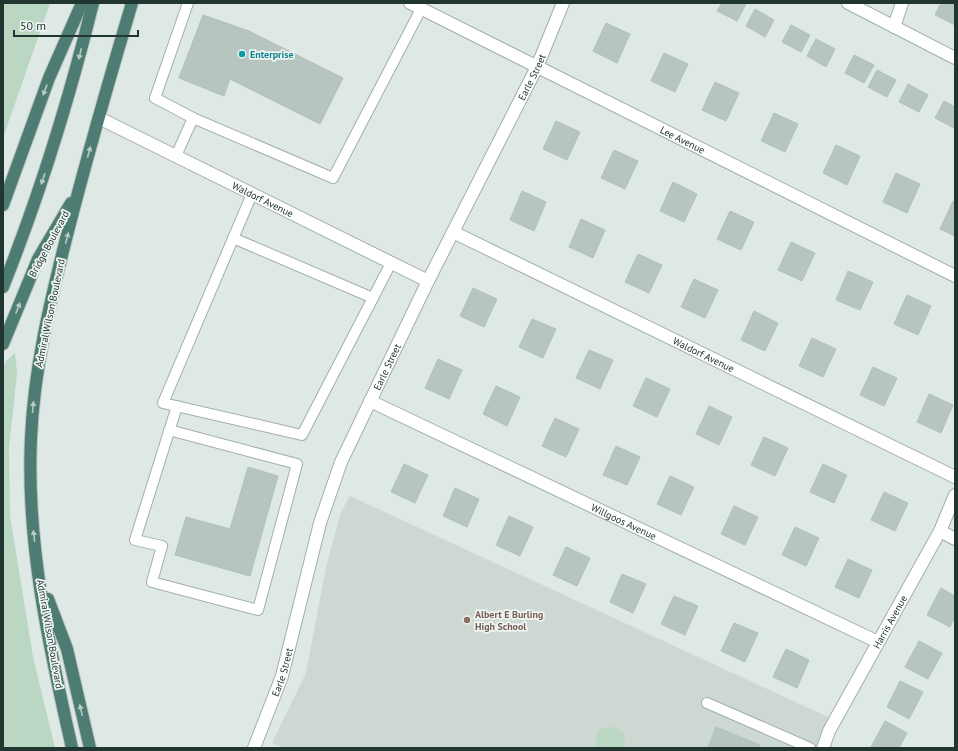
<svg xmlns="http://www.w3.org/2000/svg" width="958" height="751" viewBox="0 0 958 751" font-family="'PT Sans',sans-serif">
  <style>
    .built { fill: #cdd8d3 }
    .green { fill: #b9d7c2 }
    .building { fill: #b7c5c0; stroke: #b2c1bb }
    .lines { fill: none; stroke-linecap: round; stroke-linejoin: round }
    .service-casing { stroke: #a2afab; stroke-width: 12 }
    .minor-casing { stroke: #a2afab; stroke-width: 14 }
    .trunk-casing { stroke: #bdc3c1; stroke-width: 14 }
    .service { stroke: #fff; stroke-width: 10 }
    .minor { stroke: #fff; stroke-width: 12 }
    .trunk { stroke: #4c7c72; stroke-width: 12 }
    .oneway { fill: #b5cbc5 }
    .culture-dot { fill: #0f9aa8; stroke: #eef5f2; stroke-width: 1.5 }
    .education-dot { fill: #8d6e63; stroke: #eef5f2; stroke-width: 1.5 }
    .labels { text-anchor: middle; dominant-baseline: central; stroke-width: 3.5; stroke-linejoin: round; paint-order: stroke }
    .culture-label { font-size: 10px; font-weight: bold; fill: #0d838f; stroke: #eef5f2; text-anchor: start }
    .street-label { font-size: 10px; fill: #223631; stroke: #eef5f2 }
    .education-label { font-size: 10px; font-weight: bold; fill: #785e54; stroke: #eef5f2; text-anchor: start }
  </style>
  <rect width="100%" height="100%" fill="#dee8e4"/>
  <polygon class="built" points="350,496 830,718 819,748 284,748 272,743 306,673 326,567 341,512"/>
  <g class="green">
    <polygon points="3,3 50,3 3,138"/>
    <polygon points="15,353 17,373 9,448 10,516 33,657 55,748 3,748 3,368 6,361"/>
    <polygon points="615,727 624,733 625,748 597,748 596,740 598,730 606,728"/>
  </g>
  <g class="building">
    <polygon points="722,3 744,3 746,4 737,21 717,11"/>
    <polygon points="941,3 955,3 955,25 935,15"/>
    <polygon points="755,9 774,20 765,37 746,26"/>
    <polygon points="203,15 249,31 343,78 320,124 230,79 224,96 179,78"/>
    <polygon points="606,23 630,34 617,63 593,51"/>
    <polygon points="791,25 810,35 801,52 782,42"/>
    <polygon points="816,39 835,49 826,67 807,56"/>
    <polygon points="664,53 688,64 675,92 651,81"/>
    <polygon points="854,55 874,65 864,83 845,73"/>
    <polygon points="877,70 896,80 887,97 868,87"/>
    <polygon points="715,82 739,93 726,121 702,110"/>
    <polygon points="908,84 928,95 919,112 899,102"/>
    <polygon points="944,101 955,107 954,128 935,118"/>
    <polygon points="774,113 798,124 785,152 761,141"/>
    <polygon points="556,121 580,132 567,160 543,149"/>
    <polygon points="836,145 860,156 847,185 823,173"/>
    <polygon points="614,150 638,161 625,189 601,178"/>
    <polygon points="896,173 920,184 907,213 883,202"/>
    <polygon points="673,182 697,194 684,222 660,211"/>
    <polygon points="522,191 546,202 534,231 510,220"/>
    <polygon points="953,201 955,202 955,236 940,229"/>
    <polygon points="730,211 754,222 741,250 717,239"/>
    <polygon points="581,219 605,230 593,258 569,247"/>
    <polygon points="791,242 815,253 802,281 778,270"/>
    <polygon points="638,254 662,265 649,293 625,282"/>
    <polygon points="848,271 873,282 860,310 836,300"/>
    <polygon points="694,279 718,290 705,318 681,307"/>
    <polygon points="473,288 497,299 484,327 460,316"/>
    <polygon points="907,295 931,306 918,335 894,324"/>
    <polygon points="754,311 778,323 765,351 741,340"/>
    <polygon points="532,319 556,329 543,358 519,347"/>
    <polygon points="812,338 836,349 823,377 799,366"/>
    <polygon points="589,350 613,360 600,389 576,378"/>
    <polygon points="438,359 462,370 449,399 425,388"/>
    <polygon points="873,367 897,378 884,406 860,395"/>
    <polygon points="646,378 670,389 657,417 633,406"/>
    <polygon points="496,386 520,397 507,426 483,414"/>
    <polygon points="929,394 953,405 941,433 917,422"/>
    <polygon points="709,406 732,417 719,445 696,434"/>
    <polygon points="555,418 579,429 566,457 542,446"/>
    <polygon points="764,437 788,448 775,476 751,465"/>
    <polygon points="616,446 640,457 627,485 603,475"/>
    <polygon points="404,464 428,475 415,503 391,492"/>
    <polygon points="823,464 847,475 834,503 810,492"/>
    <polygon points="248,467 278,476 250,576 175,555 186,517 230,529"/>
    <polygon points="670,476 694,487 681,515 657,504"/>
    <polygon points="455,488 479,499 467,527 443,516"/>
    <polygon points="884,492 908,503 895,531 871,520"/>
    <polygon points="734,506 758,517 745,545 721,534"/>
    <polygon points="509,516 533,527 520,556 496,545"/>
    <polygon points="795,527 819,538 806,566 782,555"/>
    <polygon points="566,547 590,558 577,586 553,575"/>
    <polygon points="848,559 872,570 859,598 835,587"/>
    <polygon points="622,574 646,584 633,613 610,602"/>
    <polygon points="941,588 955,596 955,617 950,627 927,615"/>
    <polygon points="674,596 698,606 685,635 661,624"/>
    <polygon points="734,623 758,633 745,662 721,651"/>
    <polygon points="919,641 942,653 928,679 905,667"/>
    <polygon points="786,649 809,660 797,688 773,677"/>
    <polygon points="900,681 923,692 909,719 887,707"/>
    <polygon points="885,721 907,733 899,748 871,747"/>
    <polygon points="716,727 760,745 759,748 708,748"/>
  </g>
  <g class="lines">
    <defs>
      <g id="service">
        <polyline points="193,118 333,178 421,9"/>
        <polyline points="176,156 193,118 155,98 188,3"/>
        <polyline points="252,194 163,403 302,435 391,263"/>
        <polyline points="233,238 373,298"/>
        <polyline points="169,430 297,464 258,610 152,582 162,546 135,540 177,406"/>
        <polyline points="707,703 810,748"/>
      </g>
      <g id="minor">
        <path id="s1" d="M410,3L955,276"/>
        <polyline points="848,3 955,58"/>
        <polyline points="894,27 902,3"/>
        <path id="s2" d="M99,118L428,281"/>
        <path id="s3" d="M453,232L955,477"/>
        <path id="s4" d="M370,401L878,642"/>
        <polyline points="940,531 955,539"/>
        <path id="s5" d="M254,748L282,676L320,523L341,462L428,281L537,67L563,3"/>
        <path id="s6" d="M823,748L829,731L940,531L955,495"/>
      </g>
      <g id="trunk">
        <polyline points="3,205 49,78 82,3"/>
        <path d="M3,287C40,194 69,100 93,3"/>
        <polyline points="3,344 38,259 71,203"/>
        <polyline points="48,599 67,649 90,748"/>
        <path d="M72,748C49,647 26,542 31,438C34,369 50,302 67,235C87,157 109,80 132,3"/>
      </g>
    </defs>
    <use href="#service" class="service-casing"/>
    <use href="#minor" class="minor-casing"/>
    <use href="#trunk" class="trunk-casing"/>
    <use href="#service" class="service"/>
    <use href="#minor" class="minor"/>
    <use href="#trunk" class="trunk"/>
  </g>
  <defs><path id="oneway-solid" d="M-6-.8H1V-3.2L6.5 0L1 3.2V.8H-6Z"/></defs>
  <g class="oneway">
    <use href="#oneway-solid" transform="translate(80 54) rotate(104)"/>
    <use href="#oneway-solid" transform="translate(45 90) rotate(110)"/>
    <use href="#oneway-solid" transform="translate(89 152) rotate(-75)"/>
    <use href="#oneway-solid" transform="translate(43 179) rotate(109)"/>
    <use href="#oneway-solid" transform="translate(67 238) rotate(-76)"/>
    <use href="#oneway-solid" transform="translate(18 308) rotate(-68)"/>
    <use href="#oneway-solid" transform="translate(33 407) rotate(-85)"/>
    <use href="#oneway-solid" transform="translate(34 536) rotate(-96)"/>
    <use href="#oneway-solid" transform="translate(81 710) rotate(-103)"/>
  </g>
  <circle class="culture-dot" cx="242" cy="54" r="4"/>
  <circle class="education-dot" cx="467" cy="620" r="4"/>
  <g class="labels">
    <g class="culture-label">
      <text x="250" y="54">Enterprise</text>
    </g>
    <g class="street-label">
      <text stroke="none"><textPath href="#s5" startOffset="729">Earle Street</textPath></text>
      <text stroke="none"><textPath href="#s1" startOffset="305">Lee Avenue</textPath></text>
      <text stroke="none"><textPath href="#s2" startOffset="183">Waldorf Avenue</textPath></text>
      <text transform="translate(49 244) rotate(-62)">Bridge Boulevard</text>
      <text transform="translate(50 313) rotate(-78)">Admiral Wilson Boulevard</text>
      <text stroke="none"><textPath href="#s3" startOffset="279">Waldorf Avenue</textPath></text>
      <text stroke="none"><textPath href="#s5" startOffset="405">Earle Street</textPath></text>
      <text stroke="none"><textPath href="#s4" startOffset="281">Willgoos Avenue</textPath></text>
      <text stroke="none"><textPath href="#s6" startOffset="143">Harris Avenue</textPath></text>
      <text transform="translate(50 634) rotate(80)">Admiral Wilson Boulevard</text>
      <text stroke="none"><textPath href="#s5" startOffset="81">Earle Street</textPath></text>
    </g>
    <g class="education-label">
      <text x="475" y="614">Albert E Burling<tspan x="475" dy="12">High School</tspan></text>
    </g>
  </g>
  <rect width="958" height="751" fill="none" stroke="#223631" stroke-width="8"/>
  <path d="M14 30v6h124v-6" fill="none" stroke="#223631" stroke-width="2"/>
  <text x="20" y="30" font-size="12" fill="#223631" stroke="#eef5f2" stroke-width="3" paint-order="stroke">50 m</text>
</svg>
